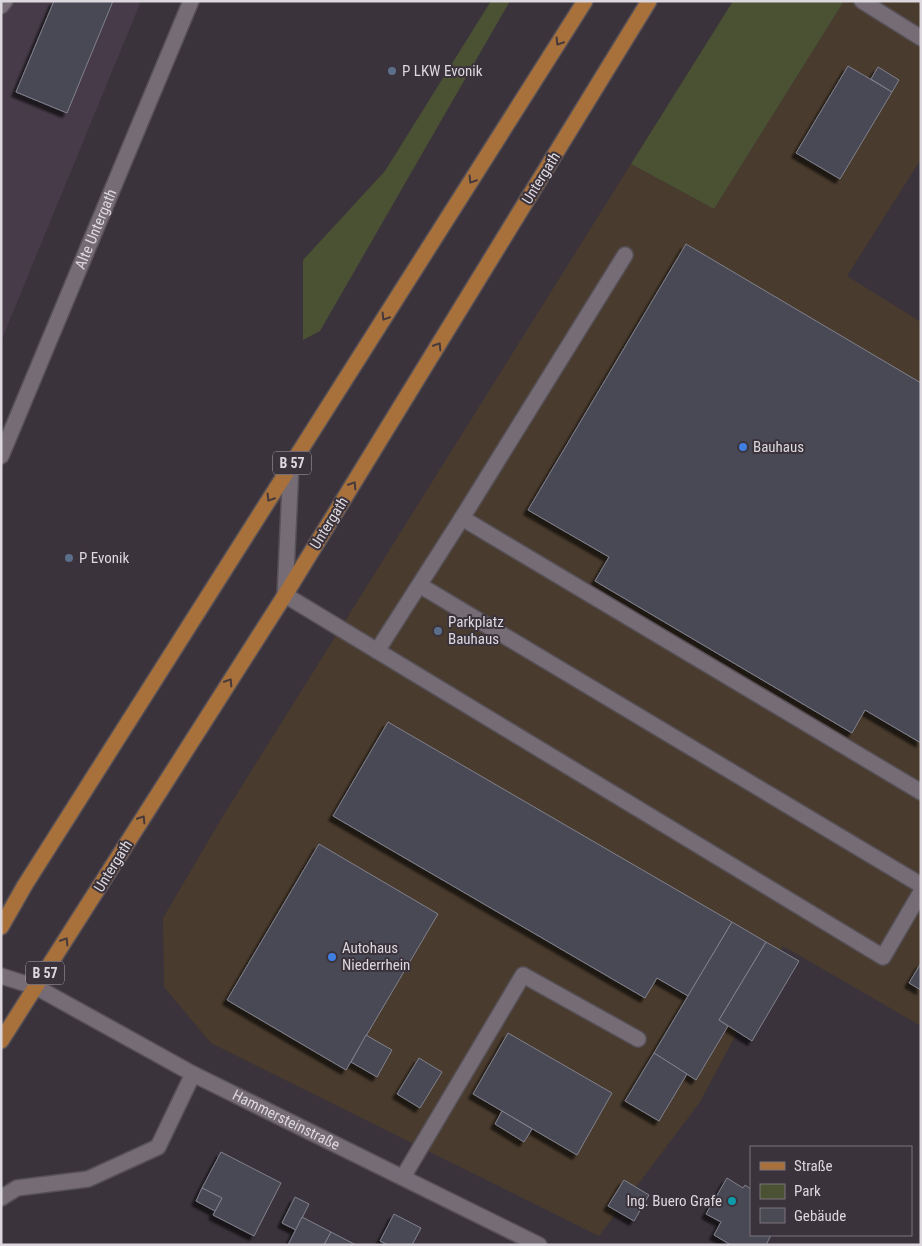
<svg xmlns="http://www.w3.org/2000/svg" width="922" height="1246" viewBox="0 0 922 1246" font-family="'Roboto Condensed',sans-serif">
  <style>
    .commercial { fill: #493b2d }
    .built { fill: #473b49 }
    .green { fill: #4b5133 }
    .building { fill: #4a4a55; stroke: #80808d; filter: url(#shadow) }
    .lines { fill: none; stroke-linecap: round; stroke-linejoin: round }
    .minor-casing { stroke: #565057; stroke-width: 18 }
    .major-casing { stroke: #565057; stroke-width: 18 }
    .minor { stroke: #756c76; stroke-width: 15 }
    .major { stroke: #a8713b; stroke-width: 15 }
    .oneway { stroke: #46393c }
    .service-dot { fill: #5c6f8a; stroke: #3b333c; stroke-width: 2 }
    .shop-dot { fill: #3f7fe0; stroke: #3b333c; stroke-width: 2 }
    .culture-dot { fill: #0f9aa8; stroke: #3b333c; stroke-width: 2 }
    .labels { text-anchor: middle; dominant-baseline: central; stroke-width: 4; stroke-linejoin: round; paint-order: stroke }
    .shield { fill: #3b333c; stroke: #aca6ad; stroke-width: 1 }
    .shield-label { font-size: 14px; font-weight: bold; fill: #ddd8de }
    .poi-label { font-size: 15px; fill: #ddd8de; stroke: #3b333c; text-anchor: start }
    .street-label { font-size: 15px; fill: #ddd8de; stroke: #3b333c }
  </style>
  <defs>
    <filter id="shadow"><feDropShadow dx="-4.5" dy="4.5" stdDeviation="1" flood-color="#0009"/></filter>
  </defs>
  <rect width="100%" height="100%" fill="#3b333c"/>
  <polygon class="commercial" points="844,1 921,1 921,159 847,276 921,322 921,1026 783,946 700,1102 599,1236 211,1043 164,987 163,918 223,816 631,164 714,209"/>
  <polygon class="built" points="1,1 141,1 1,341"/>
  <g class="green">
    <polygon points="491,1 510,1 320,331 303,340 303,260 385,171"/>
    <polygon points="733,1 844,1 714,209 631,164"/>
  </g>
  <g class="building">
    <polygon points="54,1 113,1 67,113 16,92"/>
    <polygon points="848,66 892,92 840,179 796,153"/>
    <polygon points="878,67 899,80 892,92 871,79"/>
    <polygon points="686,244 921,383 921,743 865,710 852,733 595,581 609,557 528,510"/>
    <polygon points="388,722 732,922 688,996 657,978 645,998 333,816"/>
    <polygon points="319,844 438,914 346,1070 227,1000"/>
    <polygon points="732,922 766,942 719,1020 728,1026 696,1080 654,1053"/>
    <polygon points="766,942 799,961 752,1041 719,1020"/>
    <polygon points="921,963 921,990 909,983"/>
    <polygon points="508,1033 612,1093 577,1155 473,1094"/>
    <polygon points="366,1035 392,1050 377,1077 351,1062"/>
    <polygon points="654,1053 687,1074 659,1121 625,1101"/>
    <polygon points="419,1058 442,1072 420,1108 397,1094"/>
    <polygon points="502,1111 532,1129 524,1142 495,1124"/>
    <polygon points="221,1152 281,1183 254,1236 213,1215 222,1198 202,1188"/>
    <polygon points="727,1178 743,1188 745,1185 751,1189 751,1235 771,1235 766,1245 731,1245 714,1235 721,1222 706,1214"/>
    <polygon points="624,1180 649,1195 634,1221 608,1206"/>
    <polygon points="202,1188 222,1198 215,1211 196,1201"/>
    <polygon points="295,1197 309,1204 296,1230 282,1223"/>
    <polygon points="394,1214 421,1228 412,1245 388,1245 380,1241"/>
    <polygon points="302,1217 331,1232 324,1245 288,1245"/>
    <polygon points="331,1232 356,1245 324,1245"/>
  </g>
  <g class="lines">
    <defs>
      <g id="minor">
        <polyline points="862,1 921,38"/>
        <polyline points="1,6 5,1"/>
        <polyline points="625,255 462,518 921,792"/>
        <path id="s1" d="M1,456L191,1"/>
        <polyline points="291,465 285,595 883,957 921,892"/>
        <polyline points="421,586 921,885"/>
        <polyline points="377,651 462,518"/>
        <path id="s2" d="M1,976L36,987L193,1074L539,1245"/>
        <polyline points="403,1177 523,975 638,1039"/>
        <polyline points="1,1198 17,1188 88,1179 158,1147 193,1074"/>
      </g>
      <g id="major">
        <polyline points="1,927 25,885 585,1"/>
        <polyline points="1,1041 285,595 649,1"/>
      </g>
    </defs>
    <use href="#minor" class="minor-casing"/>
    <use href="#major" class="major-casing"/>
    <use href="#minor" class="minor"/>
    <use href="#major" class="major"/>
  </g>
  <defs><path id="oneway-chevron" d="M-2-3.5L2.5 0L-2 3.5" fill="none" stroke-width="1.6" stroke-linecap="round" stroke-linejoin="round" transform="scale(1.25)"/></defs>
  <g class="oneway">
    <use href="#oneway-chevron" transform="translate(559 42) rotate(122)"/>
    <use href="#oneway-chevron" transform="translate(472 180) rotate(122)"/>
    <use href="#oneway-chevron" transform="translate(385 317) rotate(122)"/>
    <use href="#oneway-chevron" transform="translate(438 346) rotate(-58)"/>
    <use href="#oneway-chevron" transform="translate(353 485) rotate(-58)"/>
    <use href="#oneway-chevron" transform="translate(270 498) rotate(122)"/>
    <use href="#oneway-chevron" transform="translate(229 682) rotate(-58)"/>
    <use href="#oneway-chevron" transform="translate(142 819) rotate(-58)"/>
    <use href="#oneway-chevron" transform="translate(65 941) rotate(-58)"/>
  </g>
  <g class="service-dot">
    <circle cx="392" cy="71" r="5"/>
    <circle cx="69" cy="558" r="5"/>
    <circle cx="438" cy="631" r="5"/>
  </g>
  <g class="shop-dot">
    <circle cx="743" cy="447" r="5"/>
    <circle cx="332" cy="957" r="5"/>
  </g>
  <circle class="culture-dot" cx="732" cy="1201" r="5"/>
  <g class="labels">
    <g class="shield">
      <rect x="273" y="451.5" width="38" height="23" rx="4"/>
      <rect x="26" y="961.5" width="38" height="23" rx="4"/>
    </g>
    <g class="shield-label">
      <text x="292" y="463">B 57</text>
      <text x="45" y="973">B 57</text>
    </g>
    <g class="poi-label">
      <text x="402" y="71">P LKW Evonik</text>
      <text x="753" y="447">Bauhaus</text>
      <text x="79" y="558">P Evonik</text>
      <text x="448" y="622">Parkplatz<tspan x="448" dy="17">Bauhaus</tspan></text>
      <text x="342" y="948">Autohaus<tspan x="342" dy="17">Niederrhein</tspan></text>
      <text x="722" y="1201" text-anchor="end">Ing. Buero Grafe</text>
    </g>
    <g class="street-label">
      <text transform="translate(541 178) rotate(-58)">Untergath</text>
      <text stroke="none"><textPath href="#s1" startOffset="246">Alte Untergath</textPath></text>
      <text transform="translate(329 523) rotate(-58)">Untergath</text>
      <text transform="translate(113 866) rotate(-58)">Untergath</text>
      <text stroke="none"><textPath href="#s2" startOffset="320">Hammersteinstraße</textPath></text>
    </g>
  </g>
  <rect width="922" height="1246" fill="none" stroke="#ddd8de" stroke-width="5"/>
  <rect x="750" y="1146" width="162" height="90" fill="#3b333c" stroke="#7c757d"/>
  <rect x="760" y="1162" width="25" height="8" fill="#a8713b" stroke="#7c757d"/>
  <text x="794" y="1171" font-size="15" fill="#ddd8de">Straße</text>
  <rect x="760" y="1184" width="25" height="15" fill="#4b5133" stroke="#7c757d"/>
  <text x="794" y="1196" font-size="15" fill="#ddd8de">Park</text>
  <rect x="760" y="1208" width="25" height="15" fill="#4a4a55" stroke="#7c757d"/>
  <text x="794" y="1221" font-size="15" fill="#ddd8de">Gebäude</text>
</svg>
